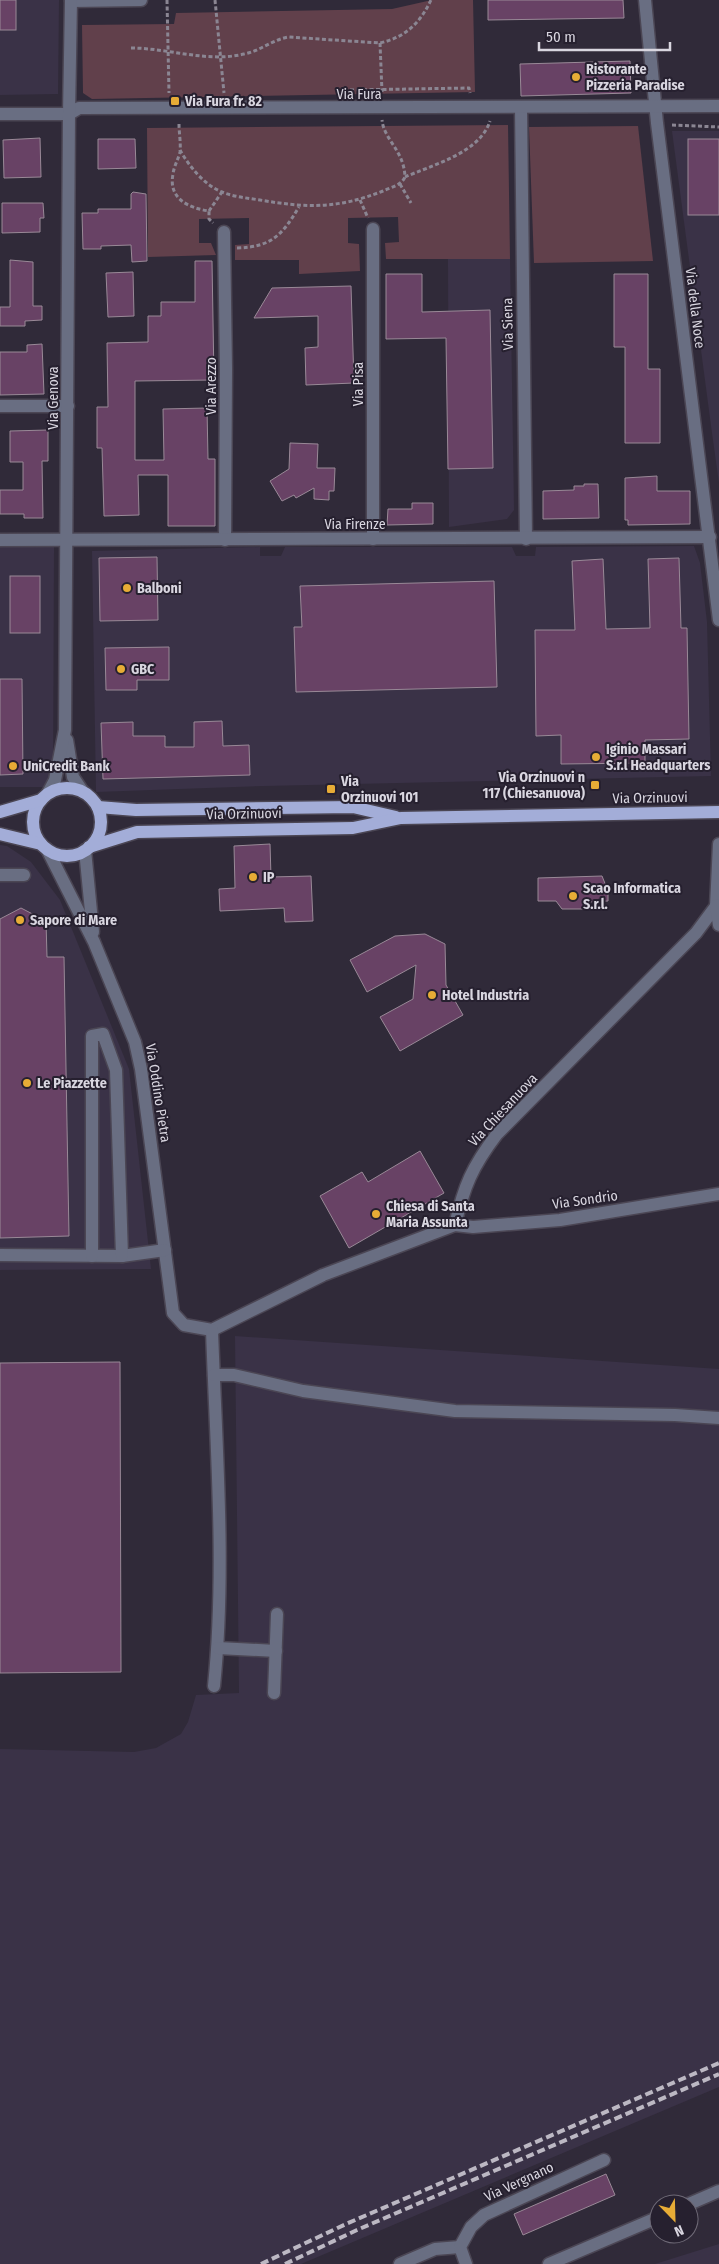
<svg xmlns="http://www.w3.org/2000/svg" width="719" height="2264" viewBox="0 0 719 2264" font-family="'Fira Sans Condensed',sans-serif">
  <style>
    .built { fill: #3a3247 }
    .green { fill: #61404b }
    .building { fill: #684265; stroke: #998997 }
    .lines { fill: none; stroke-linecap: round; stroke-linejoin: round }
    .minor-casing { stroke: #4b4654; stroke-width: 15 }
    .major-casing { stroke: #4b4654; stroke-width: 15 }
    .path { stroke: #8b8693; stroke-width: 3; stroke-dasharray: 4 2.5; stroke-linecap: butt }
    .minor { stroke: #696e82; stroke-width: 12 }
    .major { stroke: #a3add8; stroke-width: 12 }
    .rail { stroke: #bcb8c3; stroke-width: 4; stroke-dasharray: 8 4; stroke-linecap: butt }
    .poi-dot { fill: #e7ac36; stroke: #26202f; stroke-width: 2 }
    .labels { text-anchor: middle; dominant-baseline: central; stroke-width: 4; stroke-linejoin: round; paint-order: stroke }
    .poi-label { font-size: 14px; font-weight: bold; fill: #d9d6e0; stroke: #26202f; text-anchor: start }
    .street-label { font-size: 14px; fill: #d9d6e0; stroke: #26202f }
  </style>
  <rect width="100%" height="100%" fill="#302a39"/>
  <g class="built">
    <polygon points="0,0 59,0 58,94 0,95"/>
    <polygon points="672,131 719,131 719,483 712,433"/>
    <polygon points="448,259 510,259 514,510 507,519 449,527"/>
    <polygon points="0,546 54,546 53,783 48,787 0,787"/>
    <polygon points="694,546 700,563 707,622 711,776 264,786 96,792 92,551 260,547 260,556 281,556 285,547 512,547 516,556 535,556 536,547"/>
    <polygon points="0,845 7,846 31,862 60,900 129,1069 151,1269 0,1270"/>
    <polygon points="235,1336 719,1369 719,2087 301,2264 0,2264 0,1749 134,1752 156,1748 181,1734 188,1722 196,1695 239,1693"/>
    <polygon points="719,2244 719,2264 655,2264"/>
  </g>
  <g class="green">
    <polygon points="432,0 473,0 475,92 92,99 83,93 82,25 174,24 176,13 392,9"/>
    <polygon points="508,125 510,259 386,259 385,243 399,242 398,217 348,218 348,243 359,244 360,271 299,274 299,260 235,260 235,245 249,244 249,218 199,219 199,243 211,243 216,255 148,257 147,128"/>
    <polygon points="638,126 653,261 534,263 529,127"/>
  </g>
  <g class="building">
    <rect x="0" y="0" width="16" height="30"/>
    <polygon points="488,0 623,0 624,18 488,20"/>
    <polygon points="630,61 631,93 521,96 520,64"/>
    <polygon points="40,138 41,177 4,178 3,140"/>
    <polygon points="98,139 135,139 136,168 98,169"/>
    <rect x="688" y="139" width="31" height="76"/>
    <polygon points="133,192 146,194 147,261 132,262 131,245 101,246 101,249 83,249 82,213 98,213 98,209 131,209 131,194"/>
    <polygon points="2,203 43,203 44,218 40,218 40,232 2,233"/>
    <polygon points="10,260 33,262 33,306 42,306 42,320 25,321 25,326 0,326 0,307 10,307"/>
    <polygon points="195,261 212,261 214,380 135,381 135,460 164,460 163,409 207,408 208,459 215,459 215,526 168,526 168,475 138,475 139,515 104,516 102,448 97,448 97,407 108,407 107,343 148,342 148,316 161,316 161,302 195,302"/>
    <polygon points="133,272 134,316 108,317 106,273"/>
    <polygon points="386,274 422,274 422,312 490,310 493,468 448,469 446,338 386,339"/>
    <polygon points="614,274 648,274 648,369 660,369 660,443 625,443 625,347 614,347"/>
    <polygon points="351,286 354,383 306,385 305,348 318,347 318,316 254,318 272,288"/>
    <polygon points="42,344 44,394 0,395 0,352 27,352 27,345"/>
    <polygon points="48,430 48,461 42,461 43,518 24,518 24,514 0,514 0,490 23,490 23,462 10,462 10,431"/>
    <polygon points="290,443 318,444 317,468 335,468 334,491 329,491 329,500 314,499 314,488 296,498 294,495 282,501 270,481 289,469"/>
    <polygon points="657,476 657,491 690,491 690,524 628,525 628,520 625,520 625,478"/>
    <polygon points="584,484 598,484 599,518 543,519 543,491 574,490 574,486 584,486"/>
    <polygon points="412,503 433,503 433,524 387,525 388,509 412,509"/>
    <polygon points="157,557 158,620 100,621 99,558"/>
    <polygon points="679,558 681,628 687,628 689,739 645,740 645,763 561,764 561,735 536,736 535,630 575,630 572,561 603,559 606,629 650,628 648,559"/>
    <rect x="10" y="576" width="30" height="57"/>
    <polygon points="494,581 497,687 296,692 294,627 302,627 300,586"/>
    <polygon points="169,647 169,680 137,680 137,690 106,690 105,648"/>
    <polygon points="0,679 22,679 23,774 0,775"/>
    <polygon points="222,721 223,746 249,745 250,775 103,779 101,723 133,722 133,736 165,736 165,747 194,747 194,722"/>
    <polygon points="270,844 271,877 311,876 313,921 285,922 284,908 220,911 219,889 235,888 234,846"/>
    <polygon points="602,876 608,891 608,901 588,902 584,909 562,909 556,901 538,901 538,878"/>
    <polygon points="21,908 46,921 47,957 64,957 69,1236 0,1238 0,919"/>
    <polygon points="425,934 445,944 446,985 463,1015 400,1051 380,1017 413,999 416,965 367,992 350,960 395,936"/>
    <polygon points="420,1151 444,1193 349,1248 320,1196 362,1172 368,1182"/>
    <polygon points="120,1362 121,1672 0,1673 0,1363"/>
    <polygon points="606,2174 615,2195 523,2235 514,2214"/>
  </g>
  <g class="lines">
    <defs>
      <g id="minor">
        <polyline points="645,0 657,123 719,620"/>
        <polyline points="71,1 141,0"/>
        <polyline points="521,108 526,539"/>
        <polyline points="0,114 69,114 79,108 719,106"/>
        <polyline points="373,229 373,539"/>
        <polyline points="224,232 226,369 225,540"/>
        <polyline points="0,406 68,406"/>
        <polyline points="0,540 710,537"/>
        <polyline points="67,740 73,777 83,792"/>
        <polyline points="48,793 55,780 65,730 69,114 71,0"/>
        <path d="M47,849L94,942L135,1042L141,1069L173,1313L184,1325L212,1330L323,1275L455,1225C464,1186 472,1167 497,1134L696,933L716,906L719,844"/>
        <polyline points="85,850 93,932"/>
        <polyline points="0,875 24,875"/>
        <polyline points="719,905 716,906 719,925"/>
        <polyline points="455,1225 473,1227 560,1220 719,1194"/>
        <polyline points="0,1255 122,1256 165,1250"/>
        <polyline points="92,1256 92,1036 103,1034 116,1070 122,1256"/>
        <path d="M212,1330C216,1448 226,1568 214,1686"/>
        <polyline points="214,1375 234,1375 303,1391 455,1411 675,1415 719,1418"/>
        <polyline points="218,1648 276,1651"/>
        <polyline points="274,1693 277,1614"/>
        <polyline points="689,2204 719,2191"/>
        <polyline points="400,2264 435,2249 460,2247"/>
        <polyline points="466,2264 460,2247 471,2227 484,2215 604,2160"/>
        <polyline points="549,2264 659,2217"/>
      </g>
      <g id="major">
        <circle cx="67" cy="822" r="34"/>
        <polyline points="98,807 136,810 353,807 396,817"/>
        <polyline points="0,812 41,800"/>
        <polyline points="0,834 41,844"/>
        <polyline points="89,847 137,832 353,828 401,818 719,812"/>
      </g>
    </defs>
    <use href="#minor" class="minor-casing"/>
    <use href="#major" class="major-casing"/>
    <g class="path">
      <polyline points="167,0 169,93"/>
      <polyline points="215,0 224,93"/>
      <polyline points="380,43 382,92"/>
      <path d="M131,48C168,48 207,63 244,54C260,51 272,40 288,37L380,43C406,37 420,23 431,0"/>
      <polyline points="350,90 469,88 470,93"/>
      <path d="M179,124C179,133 181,143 180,152C178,160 174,166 173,174C168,199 189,208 209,211V219L213,223"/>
      <polyline points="672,125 719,127"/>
      <path d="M180,150C189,166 204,185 222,192C234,197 247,198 260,200C306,208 338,209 383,191C391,187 401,186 405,177C404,150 384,140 382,120"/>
      <path d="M405,177C432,165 480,153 490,121"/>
      <polyline points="400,184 411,203"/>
      <polyline points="360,200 368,218"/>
      <polyline points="209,211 222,192"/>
      <path d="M237,248C272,247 282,235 299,207"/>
    </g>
    <use href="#minor" class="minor"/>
    <use href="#major" class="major"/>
    <g class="rail">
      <polyline points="261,2264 346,2224 719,2063"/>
      <polyline points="285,2264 357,2230 719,2074"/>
    </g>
  </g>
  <g class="poi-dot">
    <circle cx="576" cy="77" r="5"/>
    <rect x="170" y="96" width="10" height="10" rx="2.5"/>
    <circle cx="127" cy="588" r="5"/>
    <circle cx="121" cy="669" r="5"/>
    <circle cx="596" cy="757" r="5"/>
    <circle cx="13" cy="766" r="5"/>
    <rect x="590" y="780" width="10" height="10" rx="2.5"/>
    <rect x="326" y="784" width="10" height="10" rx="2.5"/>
    <circle cx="253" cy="877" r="5"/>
    <circle cx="573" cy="896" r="5"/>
    <circle cx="20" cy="920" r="5"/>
    <circle cx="432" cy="995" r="5"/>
    <circle cx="27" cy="1083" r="5"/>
    <circle cx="376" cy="1214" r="5"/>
  </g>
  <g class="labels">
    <g class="poi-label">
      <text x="586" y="69">Ristorante<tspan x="586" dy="16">Pizzeria Paradise</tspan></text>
      <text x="185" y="101">Via Fura fr. 82</text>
      <text x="137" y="588">Balboni</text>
      <text x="131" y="669">GBC</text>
      <text x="606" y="749">Iginio Massari<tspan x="606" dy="16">S.r.l Headquarters</tspan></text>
      <text x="23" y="766">UniCredit Bank</text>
      <text x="585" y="777" text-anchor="end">Via Orzinuovi n<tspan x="585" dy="16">117 (Chiesanuova)</tspan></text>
      <text x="341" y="781">Via<tspan x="341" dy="16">Orzinuovi 101</tspan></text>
      <text x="263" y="877">IP</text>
      <text x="583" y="888">Scao Informatica<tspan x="583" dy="16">S.r.l.</tspan></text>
      <text x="30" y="920">Sapore di Mare</text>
      <text x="442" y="995">Hotel Industria</text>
      <text x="37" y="1083">Le Piazzette</text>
      <text x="386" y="1206">Chiesa di Santa<tspan x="386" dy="16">Maria Assunta</tspan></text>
    </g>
    <g class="street-label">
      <text x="359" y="94">Via Fura</text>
      <text transform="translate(695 308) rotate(83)">Via della Noce</text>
      <text transform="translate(508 324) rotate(-91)">Via Siena</text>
      <text transform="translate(358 384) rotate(-90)">Via Pisa</text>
      <text transform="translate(211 386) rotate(-90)">Via Arezzo</text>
      <text transform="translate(53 398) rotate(-90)">Via Genova</text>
      <text x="355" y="524">Via Firenze</text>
      <text transform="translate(650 798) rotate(-1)">Via Orzinuovi</text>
      <text transform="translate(244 814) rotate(-1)">Via Orzinuovi</text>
      <text transform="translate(158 1093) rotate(81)">Via Oddino Pietra</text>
      <text transform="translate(503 1110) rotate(-47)">Via Chiesanuova</text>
      <text transform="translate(585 1200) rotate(-8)">Via Sondrio</text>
      <text transform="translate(519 2182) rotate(-25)">Via Vergnano</text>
    </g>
  </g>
  <g transform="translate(674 2219) rotate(157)"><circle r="24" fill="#26202f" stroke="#6e6976"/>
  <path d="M0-4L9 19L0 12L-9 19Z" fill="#e7ac36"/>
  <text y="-8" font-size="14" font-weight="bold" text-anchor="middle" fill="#d9d6e0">N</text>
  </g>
  <path d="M539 42v8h131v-8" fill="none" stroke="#d9d6e0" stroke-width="2.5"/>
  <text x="546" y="42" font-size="15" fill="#d9d6e0" stroke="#26202f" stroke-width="4" paint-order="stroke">50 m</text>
</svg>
